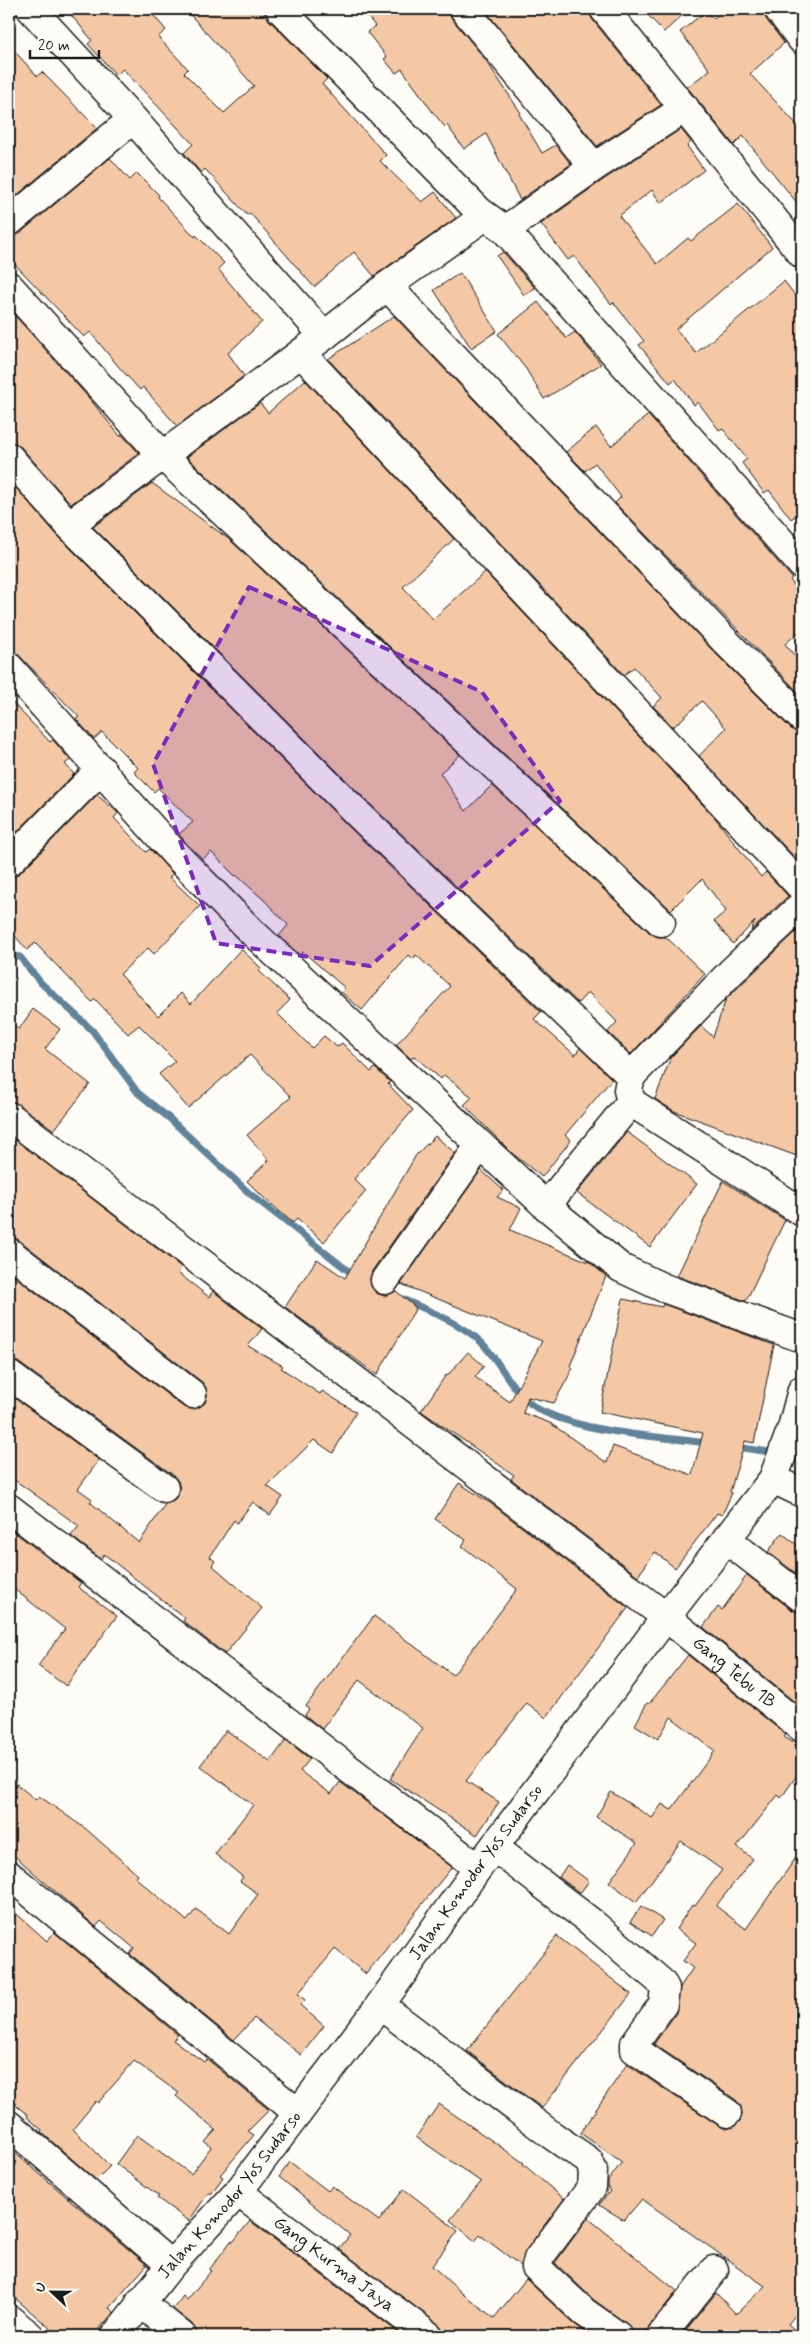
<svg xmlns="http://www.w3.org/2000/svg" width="811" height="2345" viewBox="0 0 811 2345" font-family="Mynerve,sans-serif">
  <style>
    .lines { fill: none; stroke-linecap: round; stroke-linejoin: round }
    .stream { stroke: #618399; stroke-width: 7 }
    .building { fill: #f4c8a4; stroke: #1c1c1c }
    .minor-casing { stroke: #1c1c1c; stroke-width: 31 }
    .tertiary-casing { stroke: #1c1c1c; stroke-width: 31 }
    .minor { stroke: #fdfcf7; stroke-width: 28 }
    .tertiary { stroke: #fdfcf7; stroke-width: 28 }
    .marked { fill: #7b2cbf; fill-opacity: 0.2; stroke: #7b2cbf; stroke-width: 4; stroke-dasharray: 10 6; stroke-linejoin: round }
    .labels { text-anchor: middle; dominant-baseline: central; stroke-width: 4; stroke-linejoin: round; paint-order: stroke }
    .street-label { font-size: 18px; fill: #1c1c1c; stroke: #fdfcf7 }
  </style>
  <rect width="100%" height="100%" fill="#fdfcf7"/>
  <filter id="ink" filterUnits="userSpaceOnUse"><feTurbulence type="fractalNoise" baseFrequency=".02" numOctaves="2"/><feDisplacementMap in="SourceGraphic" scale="10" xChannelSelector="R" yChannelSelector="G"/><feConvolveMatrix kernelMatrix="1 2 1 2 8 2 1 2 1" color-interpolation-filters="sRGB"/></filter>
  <g filter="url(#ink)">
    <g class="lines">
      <g class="stream">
        <polyline points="9,955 20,957 41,983 92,1030 138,1093 169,1118 249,1193 355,1276"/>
        <path d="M380,1289C411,1304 455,1318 481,1342C503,1364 513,1398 544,1412C592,1434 656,1436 708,1443"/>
        <polyline points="736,1447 777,1453"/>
        <polyline points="788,1454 802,1456"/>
      </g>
    </g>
    <g class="building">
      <polygon points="66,9 148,9 166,30 158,37 188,69 184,73 224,113 254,86 185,9 262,9 269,20 327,79 322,84 386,155 380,161 422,202 435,192 456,218 374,276 354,252 314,287 250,213 247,215 205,169 201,173 184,153 193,144 123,69 116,75 88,44 92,40"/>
      <polygon points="362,9 449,9 452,19 485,59 521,113 519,114 542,153 556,145 571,164 520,200 486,134 464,149 447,125 445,127 432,111 402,69 396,73 384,59 387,57 367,32 375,26"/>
      <polygon points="484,9 589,9 592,19 661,105 597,146"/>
      <polygon points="642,9 689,9 664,32"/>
      <polygon points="724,9 763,9 766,19 784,43 750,74 802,130 802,209 743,136 734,145 687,87 710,70 680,32 706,11 713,19"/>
      <polygon points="9,45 37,76 42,72 97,128 9,202"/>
      <polygon points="681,129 691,142 687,146 704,170 661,203 652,190 619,216 657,264 688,238 691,241 738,204 772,247 676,329 696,353 784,281 802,304 802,511 791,519 769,490 764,493 742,463 747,459 722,428 719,430 698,402 694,405 675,379 670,383 639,345 644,341 613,302 611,304 574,256 568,260 541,224 603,180"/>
      <polygon points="110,158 130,180 137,173 159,195 158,197 195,237 196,235 224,263 218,269 262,322 228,353 244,376 177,426 143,387 140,390 118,366 90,332 84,337 9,258 9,237 19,234"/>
      <polygon points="503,252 535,288 524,295 497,256"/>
      <polygon points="460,273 497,331 471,348 434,290"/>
      <polygon points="538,302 566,338 575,332 601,364 544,399 526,369 498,334"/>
      <polygon points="9,309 88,397 120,436 122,435 139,453 71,504 21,447 9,442"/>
      <polygon points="394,316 716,654 791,729 802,733 802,865 699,756 726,728 702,701 673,727 653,706 662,698 634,667 624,675 328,359"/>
      <polygon points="305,380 454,539 403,587 433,619 485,572 716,819 761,877 766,872 788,896 751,931 755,921 733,944 714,921 726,911 702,879 671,910 187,457 260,403 268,413"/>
      <polygon points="648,415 792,578 790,580 802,595 802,629 785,644 802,664 802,696 615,503 621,497 595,463 585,471 566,452 596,427 611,446"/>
      <polygon points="9,480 58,536 348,826 541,1012 534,1019 575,1055 580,1048 612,1079 565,1135 571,1140 542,1177 512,1153 464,1105 472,1097 444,1075 441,1079 414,1056 411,1059 396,1045 450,986 416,955 413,959 409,955 362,1010 341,992 345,988 303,952 300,955 279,936 288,925 264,900 236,875 235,876 211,852 203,859 187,844 179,834 193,822 158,788 154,792 134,772 138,768 102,732 94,739 76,719 79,717 9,645"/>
      <polygon points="152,483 230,540 460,755 440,773 466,811 492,785 650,933 658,937 666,937 705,974 631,1054 608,1032 617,1022 588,992 578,1003 370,804 93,527"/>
      <polygon points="9,699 50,742 53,740 70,760 65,764 74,774 9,840"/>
      <polygon points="97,795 116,811 118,813 114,818 146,852 150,849 173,874 169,877 200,906 154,954 148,948 120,974 158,1016 181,993 191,1004 241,949 261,968 259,971 290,1000 277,1013 312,1048 324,1036 337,1047 342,1043 371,1072 375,1068 390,1082 388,1084 413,1110 354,1179 366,1191 324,1242 297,1219 293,1223 264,1198 247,1181 269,1160 247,1135 291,1097 250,1055 188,1108 159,1074 175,1061 139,1025 128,1034 95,999 92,1002 35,943 27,950 9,929 9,877 20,873"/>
      <polygon points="802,926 802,1158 674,1111 655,1099 671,1057 701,1026 713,1037 726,999"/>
      <polygon points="33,1009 60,1029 45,1049 90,1084 54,1130 18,1104 9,1101 9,1022 19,1029"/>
      <polygon points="627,1132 697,1184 650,1247 577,1193"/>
      <polygon points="9,1135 181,1267 178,1273 209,1297 213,1291 262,1329 248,1346 283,1366 281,1368 320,1394 322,1391 356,1412 333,1453 314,1440 267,1486 283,1497 270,1515 253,1502 237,1523 234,1520 210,1557 215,1561 212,1565 262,1608 225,1654 183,1621 185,1618 104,1554 101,1559 71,1536 79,1526 9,1476 9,1394 99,1460 78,1489 92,1499 90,1502 139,1543 166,1503 176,1498 180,1489 178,1481 173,1475 18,1362 9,1360 9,1272 182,1406 190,1409 198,1408 205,1403 207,1396 206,1388 202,1382 19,1240 9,1235"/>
      <polygon points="435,1136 455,1153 372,1271 370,1278 371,1286 376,1293 384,1296 396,1291 416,1308 377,1375 285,1307 317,1259 345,1278 416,1155"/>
      <polygon points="481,1170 503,1190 497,1197 521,1208 510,1230 589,1262 606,1276 570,1366 573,1368 554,1403 528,1397 523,1413 550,1423 607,1463 613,1446 692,1475 703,1433 600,1412 623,1299 662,1307 663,1304 774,1345 754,1443 745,1441 730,1492 732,1493 722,1515 717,1513 675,1568 655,1552 638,1576 511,1479 514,1475 421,1411 446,1375 447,1376 468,1352 484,1366 475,1377 510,1402 542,1341 401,1284"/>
      <polygon points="723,1181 785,1220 746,1301 677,1276"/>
      <polygon points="459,1483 493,1505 628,1608 546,1718 527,1703 466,1781 499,1802 477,1835 390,1779 423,1728 359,1680 322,1729 305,1715 309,1709 306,1706 374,1616 453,1675 517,1589 462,1546 466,1540 435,1519"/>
      <polygon points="9,1528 81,1583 78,1587 117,1616 66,1686 38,1666 65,1629 9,1585"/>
      <polygon points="782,1533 802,1549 802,1578 768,1552"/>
      <polygon points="747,1575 792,1610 802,1613 802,1708 703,1627 718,1607 722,1610"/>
      <polygon points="688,1655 786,1735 784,1737 802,1750 802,1768 781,1798 778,1795 737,1847 753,1859 716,1906 746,1929 802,1849 802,2307 788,2324 802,2336 681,2336 716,2293 736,2314 765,2286 642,2199 624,2220 599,2205 610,2191 608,2188 608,2181 622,2162 580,2133 627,2064 719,2126 726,2129 734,2127 740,2121 742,2115 741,2107 736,2100 654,2044 676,2013 680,1987 693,1968 683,1961 696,1943 676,1929 692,1905 695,1906 722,1870 681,1841 636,1902 609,1882 637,1843 596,1817 611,1792 652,1818 662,1804 671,1810 715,1751 671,1717 658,1739 635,1725 647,1703 649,1704"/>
      <polygon points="226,1730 270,1762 286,1740 310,1759 300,1771 331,1794 340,1782 452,1867 366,1974 335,1949 298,1994 305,2000 300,2005 324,2026 301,2055 254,2018 234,2040 130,1954 134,1948 101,1921 96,1927 9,1851 9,1778 36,1800 39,1796 86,1829 138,1875 136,1878 187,1921 196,1909 229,1934 258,1894 240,1881 243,1877 215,1854 253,1805 200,1766"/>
      <polygon points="567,1865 589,1881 580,1893 559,1877"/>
      <polygon points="641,1906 663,1920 652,1936 630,1922"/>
      <polygon points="9,1907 47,1941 54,1932 178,2035 173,2040 204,2062 207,2059 269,2110 248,2131 254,2135 220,2175 223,2177 211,2194 209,2192 189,2221 157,2198 159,2196 116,2164 137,2135 191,2174 211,2147 205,2142 216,2130 176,2096 179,2093 134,2061 98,2103 96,2101 73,2129 110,2166 96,2180 41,2132 42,2130 27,2117 28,2115 9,2100"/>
      <polygon points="557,1936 631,1994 542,2108 467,2051"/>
      <polygon points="439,2104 524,2163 523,2164 564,2199 526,2250 521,2266 480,2235 475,2241 450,2220 481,2182 416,2137"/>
      <polygon points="9,2148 147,2265 109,2308 114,2312 93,2336 59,2336 9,2293"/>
      <polygon points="290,2162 328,2191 332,2186 379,2221 404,2189 458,2231 432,2266 463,2294 494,2318 526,2279 573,2323 591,2336 444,2336 443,2329 438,2324 339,2249 350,2235 279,2177"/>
      <polygon points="588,2218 677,2291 649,2326 646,2336 633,2336 632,2329 627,2324 594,2300 555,2263"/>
      <polygon points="250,2221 403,2336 198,2336 192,2324 173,2309 183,2296 187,2300 211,2271 209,2270 231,2241 233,2242"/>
    </g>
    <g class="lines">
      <defs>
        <g id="minor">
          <polyline points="31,9 133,119 324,336"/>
          <polyline points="280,9 479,211 505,230 802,565"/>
          <polyline points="464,9 594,167"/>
          <polyline points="604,9 802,254"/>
          <polyline points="778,9 802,40"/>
          <polyline points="9,222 133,119"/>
          <polyline points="505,230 594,167 685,108"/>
          <polyline points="9,286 163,456 661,922"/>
          <polyline points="387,286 727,643 802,718"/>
          <polyline points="301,353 802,888"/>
          <polyline points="9,457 69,525 359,815 631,1076 628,1090 631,1102 802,1212"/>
          <polyline points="69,525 324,336 387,286 485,216"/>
          <polyline points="9,667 176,855 250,930 546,1206 621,1268 664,1288 802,1338"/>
          <polyline points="9,862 101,769"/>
          <polyline points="631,1076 732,971 802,905"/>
          <path id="s1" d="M9,1116L666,1617L802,1728"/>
          <polyline points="546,1206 631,1102"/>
          <polyline points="9,1252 192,1394"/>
          <polyline points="385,1280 480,1145"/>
          <polyline points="9,1375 164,1488"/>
          <polyline points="773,1479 802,1493"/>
          <polyline points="9,1508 478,1868"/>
          <polyline points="726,1539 802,1598"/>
          <polyline points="494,1847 591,1922 661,1982 665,1988 663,2004 635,2043 635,2050 727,2113"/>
          <polyline points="9,1875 298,2113"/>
          <polyline points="380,2005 550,2134 589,2161 593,2171 592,2187 538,2259 536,2267 584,2312 618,2336"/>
          <polyline points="9,2125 171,2265"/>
          <path id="s2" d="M238,2192L429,2336"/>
          <polyline points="140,2302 182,2336"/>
          <polyline points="9,2319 30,2336"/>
          <polyline points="661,2336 714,2270"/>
        </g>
        <g id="tertiary">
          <path id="s3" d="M115,2336L171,2265L238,2192L380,2005L478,1868L666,1617L773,1479L792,1428L802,1390"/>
        </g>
      </defs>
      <use href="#minor" class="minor-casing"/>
      <use href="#tertiary" class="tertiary-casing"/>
      <use href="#minor" class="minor"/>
      <use href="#tertiary" class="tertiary"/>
    </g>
  </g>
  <path class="marked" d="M249,587L482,692L560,801L370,966L216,943L153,764Z"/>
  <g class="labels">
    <g class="street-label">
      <text stroke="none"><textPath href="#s1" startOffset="914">Gang Tebu 1B</textPath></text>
      <text stroke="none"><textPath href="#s3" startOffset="588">Jalan Komodor Yos Sudarso</textPath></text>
      <text stroke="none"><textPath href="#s3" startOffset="182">Jalan Komodor Yos Sudarso</textPath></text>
      <text stroke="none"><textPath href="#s2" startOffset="120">Gang Kurma Jaya</textPath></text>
    </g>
  </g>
  <rect width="811" height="2345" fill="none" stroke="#fdfcf7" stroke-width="30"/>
  <rect x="15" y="15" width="781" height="2315" fill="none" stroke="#1c1c1c" stroke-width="2" filter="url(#ink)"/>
  <g transform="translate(52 2292) rotate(292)" stroke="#fdfcf7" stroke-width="4" paint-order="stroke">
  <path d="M0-4L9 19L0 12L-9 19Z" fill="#1c1c1c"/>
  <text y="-8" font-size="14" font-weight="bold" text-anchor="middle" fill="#1c1c1c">U</text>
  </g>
  <path d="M30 50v8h69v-8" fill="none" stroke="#1c1c1c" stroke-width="2.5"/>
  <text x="38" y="50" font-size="15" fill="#1c1c1c" stroke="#fdfcf7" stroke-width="4" paint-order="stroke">20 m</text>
</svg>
